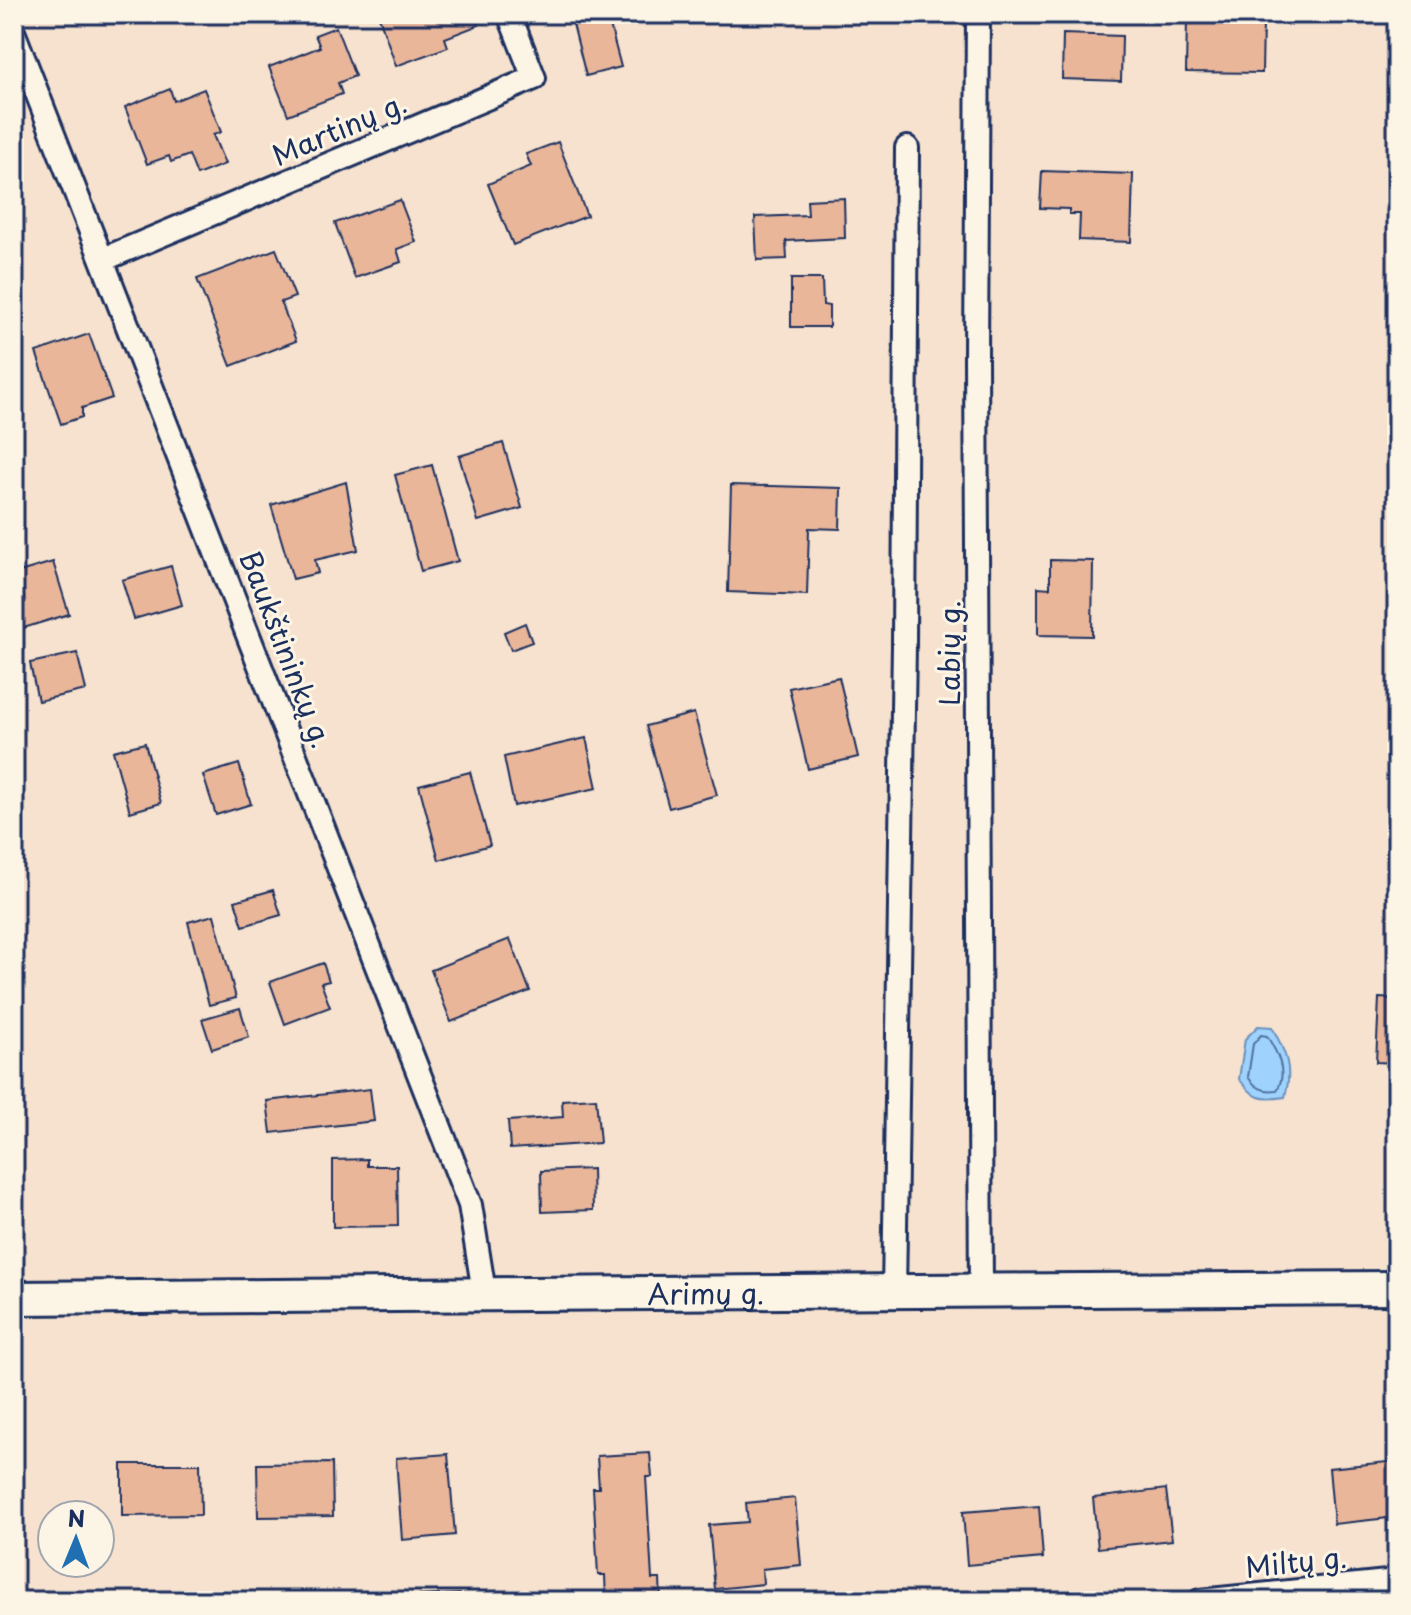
<svg xmlns="http://www.w3.org/2000/svg" width="1411" height="1615" viewBox="0 0 1411 1615" font-family="'Playpen Sans',sans-serif">
  <style>
    .water { fill: #9fd3fd; stroke: #6a91bd; stroke-width: 2 }
    .lines { fill: none; stroke-linecap: round; stroke-linejoin: round }
    .shore { stroke: #50719e; stroke-width: 2 }
    .building { fill: #e9b69a; stroke: #1b2f5e; stroke-width: 2 }
    .minor-casing { stroke: #1b2f5e; stroke-width: 28 }
    .secondary-casing { stroke: #1b2f5e; stroke-width: 38 }
    .minor { stroke: #fcf5e5; stroke-width: 22 }
    .secondary { stroke: #fcf5e5; stroke-width: 32 }
    .labels { text-anchor: middle; dominant-baseline: central; stroke-width: 6; stroke-linejoin: round; paint-order: stroke }
    .street-label { font-size: 28px; fill: #1b2f5e; stroke: #fcf5e5 }
  </style>
  <rect width="100%" height="100%" fill="#f6e2ce"/>
  <filter id="ink" filterUnits="userSpaceOnUse"><feTurbulence type="fractalNoise" baseFrequency=".0125" numOctaves="2"/><feDisplacementMap in="SourceGraphic" scale="16" xChannelSelector="R" yChannelSelector="G"/><feConvolveMatrix kernelMatrix="1 2 1 2 8 2 1 2 1" color-interpolation-filters="sRGB"/></filter>
  <g filter="url(#ink)">
    <path class="water" d="M1258,1026L1272,1027C1286,1053 1293,1068 1285,1097C1260,1101 1255,1099 1239,1079L1245,1039Z"/>
    <g class="lines">
      <path class="shore" d="M1261,1035L1267,1036C1277,1052 1288,1073 1277,1090C1263,1092 1256,1088 1248,1077L1253,1044Z"/>
    </g>
    <g class="building">
      <polygon points="378,14 475,14 479,25 445,38 448,47 396,66"/>
      <polygon points="578,14 607,14 621,67 586,76 571,16"/>
      <polygon points="1187,19 1263,21 1262,73 1186,72"/>
      <polygon points="336,27 355,76 338,83 342,94 288,115 269,67 320,47 315,35"/>
      <polygon points="1063,34 1122,36 1121,81 1062,79"/>
      <polygon points="170,89 174,101 204,89 221,132 213,135 225,164 197,175 189,155 171,162 169,156 147,164 125,107"/>
      <polygon points="558,142 587,216 513,245 488,184 531,166 526,154"/>
      <polygon points="1042,171 1133,174 1131,242 1079,240 1080,214 1069,214 1069,209 1040,208"/>
      <polygon points="844,198 845,238 786,241 787,259 757,260 755,217 808,215 807,200"/>
      <polygon points="400,200 416,242 397,249 401,262 355,278 335,223"/>
      <polygon points="276,249 295,297 281,302 296,341 231,366 197,279"/>
      <polygon points="791,279 822,279 823,305 829,306 829,327 791,327"/>
      <polygon points="89,334 112,398 82,408 82,417 61,424 36,352"/>
      <polygon points="503,443 522,508 478,521 459,456"/>
      <polygon points="432,465 458,561 421,571 395,475"/>
      <polygon points="346,482 358,550 315,560 318,573 293,579 271,505"/>
      <polygon points="731,485 841,488 840,529 809,528 807,595 728,592"/>
      <polygon points="1050,560 1093,561 1092,636 1038,635 1038,587 1050,588"/>
      <polygon points="53,562 69,614 14,631 14,605 25,602 16,573"/>
      <polygon points="171,566 182,605 134,619 122,580"/>
      <polygon points="525,623 532,642 511,650 504,632"/>
      <polygon points="77,653 86,690 38,701 30,663"/>
      <polygon points="839,677 858,757 808,769 789,688"/>
      <polygon points="694,713 717,795 669,808 646,726"/>
      <polygon points="586,738 597,788 514,806 504,757"/>
      <polygon points="145,743 161,803 130,812 113,751"/>
      <polygon points="239,764 251,804 216,815 203,775"/>
      <polygon points="470,772 490,845 439,860 419,785"/>
      <polygon points="273,890 281,915 243,926 235,901"/>
      <polygon points="214,915 236,998 209,1005 188,922"/>
      <polygon points="510,939 530,991 451,1022 431,970"/>
      <polygon points="323,963 329,981 321,983 330,1007 285,1024 270,982"/>
      <polygon points="1379,998 1397,999 1397,1063 1376,1062"/>
      <polygon points="240,1008 249,1037 212,1049 202,1019"/>
      <polygon points="370,1089 374,1121 271,1133 267,1101"/>
      <polygon points="596,1098 600,1143 510,1149 508,1121 563,1117 562,1100"/>
      <polygon points="367,1159 367,1166 397,1166 398,1226 333,1227 333,1160"/>
      <polygon points="592,1169 593,1210 542,1212 541,1171"/>
      <polygon points="650,1453 652,1477 646,1477 652,1579 660,1579 661,1601 606,1601 605,1575 598,1575 593,1488 599,1488 597,1456"/>
      <polygon points="448,1454 455,1535 402,1540 396,1458"/>
      <polygon points="1397,1461 1397,1517 1334,1524 1329,1468"/>
      <polygon points="332,1463 333,1516 258,1517 257,1464"/>
      <polygon points="122,1464 200,1464 201,1515 122,1516"/>
      <polygon points="1166,1489 1172,1540 1098,1548 1093,1498"/>
      <polygon points="795,1498 801,1565 762,1569 763,1584 715,1589 709,1525 748,1522 746,1503"/>
      <polygon points="1039,1506 1043,1558 967,1565 963,1512"/>
      <polygon points="460,1594 461,1601 416,1601 416,1596"/>
    </g>
    <g class="lines">
      <defs>
        <g id="minor">
          <polyline points="978,14 976,359 981,1292"/>
          <polyline points="14,34 470,1205 484,1292"/>
          <polyline points="104,259 534,78 509,14"/>
          <polyline points="894,1293 904,645 907,148"/>
          <polyline points="1200,1601 1397,1581"/>
        </g>
        <g id="secondary">
          <path id="s1" d="M14,1298C475,1292 936,1292 1397,1288"/>
        </g>
      </defs>
      <use href="#minor" class="minor-casing"/>
      <use href="#secondary" class="secondary-casing"/>
      <use href="#minor" class="minor"/>
      <use href="#secondary" class="secondary"/>
    </g>
  </g>
  <g class="labels">
    <g class="street-label">
      <text transform="translate(339 128) rotate(-23)">Martinų g.</text>
      <text transform="translate(287 649) rotate(69)">Baukštininkų g.</text>
      <text transform="translate(948 653) rotate(-90)">Labių g.</text>
      <text stroke="none"><textPath href="#s1" startOffset="692">Arimų g.</textPath></text>
      <text transform="translate(1296 1561) rotate(-6)">Miltų g.</text>
    </g>
  </g>
  <rect width="1411" height="1615" fill="none" stroke="#fcf5e5" stroke-width="48"/>
  <rect x="24" y="24" width="1363" height="1567" fill="none" stroke="#1b2f5e" stroke-width="3" filter="url(#ink)"/>
  <g transform="translate(76 1539) rotate(1)"><circle r="38" fill="#fcf5e5" stroke="#a2a6af" stroke-width="2"/>
  <path d="M0-6L14 30L0 20L-14 30Z" fill="#1f6fb2"/>
  <text y="-12" font-size="22" font-weight="bold" text-anchor="middle" fill="#1b2f5e">N</text>
  </g>
</svg>
